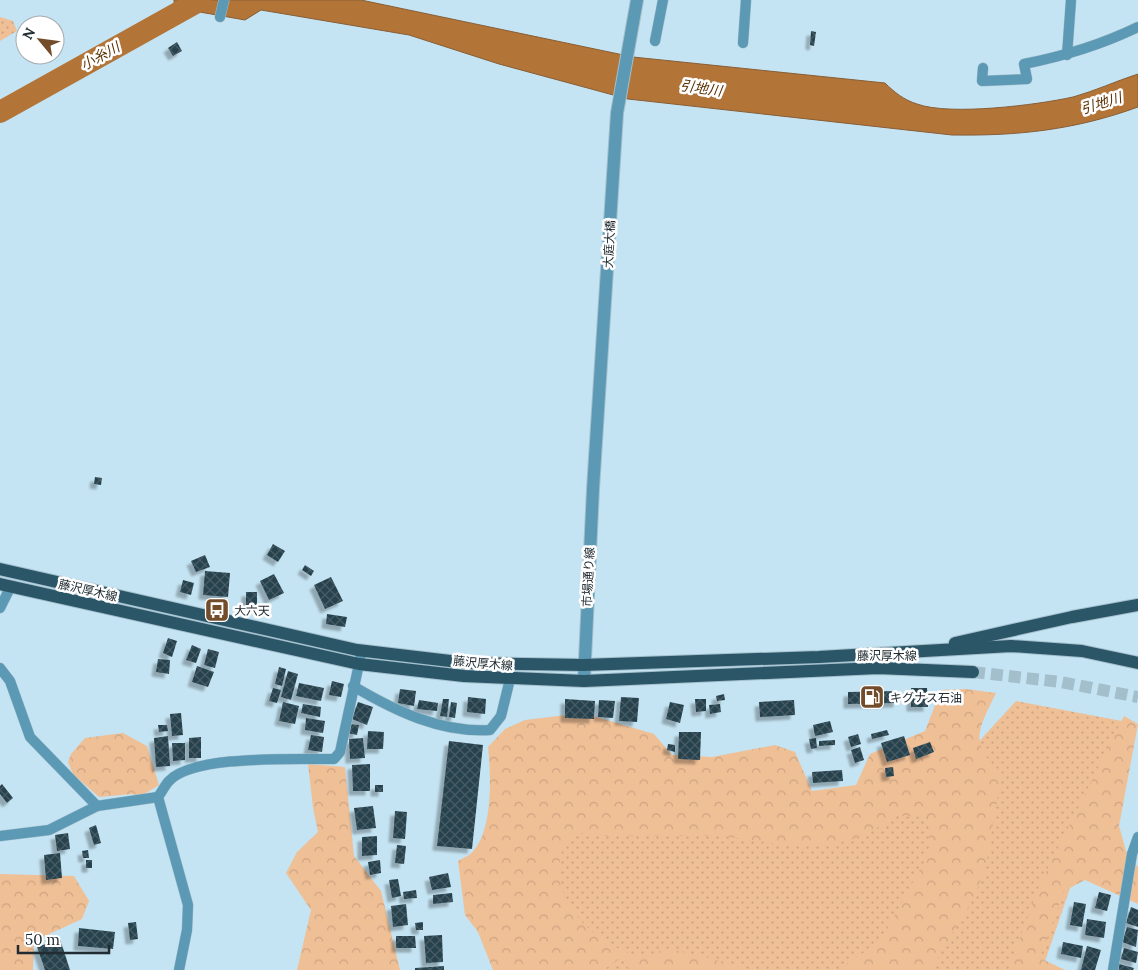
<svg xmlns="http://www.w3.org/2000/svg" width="1138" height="970" viewBox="0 0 1138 970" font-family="Lora,'Noto Sans JP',serif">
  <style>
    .grass { fill: url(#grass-dots) }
    .forest { fill: url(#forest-crowns) }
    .water { fill: #b37438; stroke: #875e36 }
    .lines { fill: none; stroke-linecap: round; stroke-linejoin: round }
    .river { stroke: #b37438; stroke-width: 22 }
    .building { fill: url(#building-cross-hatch); filter: url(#shadow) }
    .primary-tunnel { stroke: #a4bfcc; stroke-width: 12; stroke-dasharray: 12 6; stroke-linecap: butt }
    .minor-casing { stroke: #a4bfcc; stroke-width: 11 }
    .tertiary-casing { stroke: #a4bfcc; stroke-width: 14 }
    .primary-casing { stroke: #a4bfcc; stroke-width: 14 }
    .minor { stroke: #5b99b4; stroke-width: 10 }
    .tertiary { stroke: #5b99b4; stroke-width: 12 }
    .primary { stroke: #2a5668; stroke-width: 12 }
    .labels { text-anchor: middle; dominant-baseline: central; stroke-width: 5; stroke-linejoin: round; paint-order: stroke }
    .street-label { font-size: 12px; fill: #202c32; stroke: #fff }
    .poi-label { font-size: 12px; fill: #202c32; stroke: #fff; text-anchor: start }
    .water-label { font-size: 14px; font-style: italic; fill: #5a3000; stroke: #fff }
  </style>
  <defs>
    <pattern id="grass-dots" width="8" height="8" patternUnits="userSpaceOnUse" patternTransform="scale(1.25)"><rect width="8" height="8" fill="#efbf96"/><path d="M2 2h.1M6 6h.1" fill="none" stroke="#cda482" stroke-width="1.8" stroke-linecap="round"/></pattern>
    <pattern id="forest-crowns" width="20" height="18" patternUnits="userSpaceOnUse" patternTransform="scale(1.25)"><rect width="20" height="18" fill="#efbf96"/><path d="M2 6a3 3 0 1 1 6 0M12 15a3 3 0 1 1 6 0" fill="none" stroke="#cda482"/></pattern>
    <pattern id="building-cross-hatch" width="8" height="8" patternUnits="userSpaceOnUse" patternTransform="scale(1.25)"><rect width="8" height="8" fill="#28424e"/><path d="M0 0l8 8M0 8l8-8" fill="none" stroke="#465b65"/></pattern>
    <filter id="shadow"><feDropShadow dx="-4.5" dy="4.5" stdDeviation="1" flood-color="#0004"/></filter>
  </defs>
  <rect width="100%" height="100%" fill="#c5e4f3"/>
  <g class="grass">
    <polygon points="0,17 13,21 17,31 0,41"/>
    <polygon points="1016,701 1127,722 1042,970 571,970 543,906 562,827 950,773"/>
  </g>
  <g class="forest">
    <path d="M966,689L996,693C979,729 967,743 1002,773L985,871L973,899L931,970H837L866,951L886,931L930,851L928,817L897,816L861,837L830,845H787L723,836H603L574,832C570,838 564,844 562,851C546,900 597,946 640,956C649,958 657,950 666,950C681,949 732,964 747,970H630L621,958L603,970H493L478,932L465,915L458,861C463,858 471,855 474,850C493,828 491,774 488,747L505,729L525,720L583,713L654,734L672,755L712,757L775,745L795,752L812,791L856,785L870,754L925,731L941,690Z"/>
    <polygon points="1124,716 1138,724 1119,826 1126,851 1138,867 1138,904 1085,880 1064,891 1040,958 1065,970 1008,970 1040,884"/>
    <polygon points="123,733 147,746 159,785 141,796 132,794 99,797 73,774 68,762 71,754 85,738"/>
    <polygon points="308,764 345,767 354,856 381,891 400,970 297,970 311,910 286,873 297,852 318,832 313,808"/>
    <polygon points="0,874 74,876 89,901 82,919 34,941 33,970 0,970"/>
  </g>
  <path class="water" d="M174,0H361L633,57L885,83C894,92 904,100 917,104C950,116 1037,105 1073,97C1095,91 1116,81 1138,74V107C1075,130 1018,136 952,135L628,99L499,64L409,35L261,10L245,20L194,11L132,38L174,6Z"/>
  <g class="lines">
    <polyline class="river" points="0,112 201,0"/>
  </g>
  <g class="building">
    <polygon points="811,31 816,32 814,46 810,45"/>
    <polygon points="177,42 182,51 173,56 168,48"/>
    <polygon points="95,477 102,478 101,485 94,484"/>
    <polygon points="273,544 285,551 278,562 267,555"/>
    <polygon points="205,555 210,567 196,572 191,561"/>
    <polygon points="305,565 314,571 311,576 302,570"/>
    <polygon points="205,571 230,573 228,597 203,595"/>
    <polygon points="274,574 284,593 269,600 260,581"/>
    <polygon points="331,577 343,601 325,609 314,585"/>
    <polygon points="183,580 194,583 191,595 180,592"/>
    <rect x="246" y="592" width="11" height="15"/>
    <polygon points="327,614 347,617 345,627 326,624"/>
    <polygon points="168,638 177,641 172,657 163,653"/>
    <polygon points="192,645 201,649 196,663 186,660"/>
    <polygon points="208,649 219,652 215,668 204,665"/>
    <polygon points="158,659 170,660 169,674 156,672"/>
    <polygon points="197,666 214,672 208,687 192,682"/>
    <polygon points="279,667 286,669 282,686 275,684"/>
    <polygon points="288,671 298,674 291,700 281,697"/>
    <polygon points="332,681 344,684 341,697 329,695"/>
    <polygon points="299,683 324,688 321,701 296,696"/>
    <polygon points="273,688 281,690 277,703 269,701"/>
    <polygon points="911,688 927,688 928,707 911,707"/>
    <polygon points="400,689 416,691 414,706 398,703"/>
    <polygon points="897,691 898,703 848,704 848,692"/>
    <polygon points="724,694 725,700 717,701 716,696"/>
    <polygon points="468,697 486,699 485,714 467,712"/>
    <polygon points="621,697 639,698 637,722 619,721"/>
    <polygon points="443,699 449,699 447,717 440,716"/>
    <polygon points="565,699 595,701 594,719 565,718"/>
    <polygon points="695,699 706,699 706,711 696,712"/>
    <polygon points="419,700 438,703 437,711 417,709"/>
    <polygon points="599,700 615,701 613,718 598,717"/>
    <polygon points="794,700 795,715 760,717 759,702"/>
    <polygon points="283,702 299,706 295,724 279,721"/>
    <polygon points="358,702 373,707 367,725 352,719"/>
    <polygon points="451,702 457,703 455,718 449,717"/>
    <polygon points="670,702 684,705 680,723 666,719"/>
    <polygon points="303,704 321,707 320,717 301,713"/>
    <polygon points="720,704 721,712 710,714 709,705"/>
    <polygon points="181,713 183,735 172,736 170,714"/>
    <polygon points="306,718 325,721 323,733 305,730"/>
    <polygon points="830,721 833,732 815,736 813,725"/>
    <polygon points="349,724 359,725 357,735 347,733"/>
    <polygon points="158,725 167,725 168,731 159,732"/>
    <polygon points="887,730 889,735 872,739 871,734"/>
    <polygon points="368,731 384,732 383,749 367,749"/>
    <polygon points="679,732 701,732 700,760 678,759"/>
    <polygon points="858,734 861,744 851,747 848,737"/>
    <polygon points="311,735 324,737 322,752 308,750"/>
    <polygon points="168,736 170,766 156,767 154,738"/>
    <polygon points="904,736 910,755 887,762 881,743"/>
    <polygon points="201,737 201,758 189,758 189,738"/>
    <polygon points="363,738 365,758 350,759 349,739"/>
    <polygon points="816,738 817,748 811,749 809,739"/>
    <polygon points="835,740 835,745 819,746 819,741"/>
    <polygon points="449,741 483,745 472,849 437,846"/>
    <polygon points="930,742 934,752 916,759 913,748"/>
    <polygon points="172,743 185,743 185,760 173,761"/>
    <polygon points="668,744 675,745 675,752 667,750"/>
    <polygon points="860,747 864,760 855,763 851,750"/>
    <polygon points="370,764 370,791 353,791 352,765"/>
    <polygon points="893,767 894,776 886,777 885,768"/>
    <polygon points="842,770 843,781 813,783 812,772"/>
    <polygon points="2,784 13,798 7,803 0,794 0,786"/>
    <rect x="375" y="785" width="8" height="7"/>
    <polygon points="373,806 376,828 357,830 354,808"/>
    <polygon points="395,811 407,812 405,839 393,838"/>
    <polygon points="96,825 101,843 94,845 89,828"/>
    <polygon points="68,833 70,849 57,851 55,835"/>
    <polygon points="377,836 377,855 362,856 362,837"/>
    <polygon points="397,845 406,846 404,864 395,863"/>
    <polygon points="88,850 89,858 83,858 82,851"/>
    <polygon points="60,853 62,878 46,880 44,855"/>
    <rect x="86" y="860" width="6" height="8"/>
    <polygon points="380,860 381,873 370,875 368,862"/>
    <polygon points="448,873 451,887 432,890 429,877"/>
    <polygon points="398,879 401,896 392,898 389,880"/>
    <polygon points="416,890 417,898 404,899 403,892"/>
    <polygon points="1099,892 1111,895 1107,911 1095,908"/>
    <polygon points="452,893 453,902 433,904 433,895"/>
    <polygon points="1074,902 1086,904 1082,927 1070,925"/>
    <polygon points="406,904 408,925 393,927 391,906"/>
    <polygon points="1131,907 1138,910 1138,927 1126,923"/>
    <polygon points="1087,919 1106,922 1104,938 1085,935"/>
    <polygon points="136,922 138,939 130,940 128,923"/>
    <polygon points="423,922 423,930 416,930 415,923"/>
    <polygon points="1127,927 1138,930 1136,947 1122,942"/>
    <polygon points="79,928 115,932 113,949 78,946"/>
    <polygon points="442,935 443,962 426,963 424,936"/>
    <polygon points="396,936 415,936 416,948 396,948"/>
    <polygon points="60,939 70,970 45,970 37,947"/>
    <polygon points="1063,942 1083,946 1081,958 1061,954"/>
    <polygon points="1087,946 1101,950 1095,970 1081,970"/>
    <polygon points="1124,948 1138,952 1136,963 1121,959"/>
    <polygon points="1119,964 1134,968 1133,970 1118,970"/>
    <polygon points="444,966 444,970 415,970 415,968"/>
  </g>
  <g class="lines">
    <polyline class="primary-tunnel" points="973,672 1061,682 1138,697"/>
    <defs>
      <g id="minor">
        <polyline points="220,17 224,0"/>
        <polyline points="655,41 663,0"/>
        <polyline points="743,43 746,0"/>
        <polyline points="1067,55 1071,0"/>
        <path d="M983,68L982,81L1027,79L1024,64C1065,56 1101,45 1138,27"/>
        <polyline points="0,608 11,586"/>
        <polyline points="0,668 10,681 30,737 97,806"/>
        <path d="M353,686C395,711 441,733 490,730L501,716L510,679"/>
        <polyline points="0,836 49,830 97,806 158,797"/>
        <path d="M179,970L187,930L188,905L158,797C162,792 165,785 169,781C194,754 297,760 334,759L340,752L362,650"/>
        <polyline points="1113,970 1132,854 1138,837"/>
      </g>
      <polyline id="tertiary" points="584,681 593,489 617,113 637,0"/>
      <g id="primary">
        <polyline points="0,569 357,650 467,663 583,665 819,657 1011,646 1082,651 1138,663"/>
        <polyline points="0,584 359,664 464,676 584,681 878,668 973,672"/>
        <polyline points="955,643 1072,617 1138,605"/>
      </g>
    </defs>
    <use href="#minor" class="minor-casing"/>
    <use href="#tertiary" class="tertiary-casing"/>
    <use href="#primary" class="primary-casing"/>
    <use href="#minor" class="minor"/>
    <use href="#tertiary" class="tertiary"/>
    <use href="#primary" class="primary"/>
  </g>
  <defs>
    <symbol id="bus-square" viewBox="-11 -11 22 22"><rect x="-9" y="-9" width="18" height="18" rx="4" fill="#734d2a" stroke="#fff"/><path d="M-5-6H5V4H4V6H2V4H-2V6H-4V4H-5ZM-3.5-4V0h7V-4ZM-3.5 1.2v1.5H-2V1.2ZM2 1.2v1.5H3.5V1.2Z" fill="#fff"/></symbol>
    <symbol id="fuel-square" viewBox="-11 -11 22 22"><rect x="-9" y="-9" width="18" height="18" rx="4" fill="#734d2a" stroke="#fff"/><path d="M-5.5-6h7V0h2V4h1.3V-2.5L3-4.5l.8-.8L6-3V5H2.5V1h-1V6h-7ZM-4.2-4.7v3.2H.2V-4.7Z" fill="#fff"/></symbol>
  </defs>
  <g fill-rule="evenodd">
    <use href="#bus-square" x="203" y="596" width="28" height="28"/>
    <use href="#fuel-square" x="858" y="683" width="28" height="28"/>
  </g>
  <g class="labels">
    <g class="street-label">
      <text transform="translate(609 244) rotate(-87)">大庭大橋</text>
      <text transform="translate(588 577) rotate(-87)">市場通り線</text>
      <text transform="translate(88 590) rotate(13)">藤沢厚木線</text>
      <text x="887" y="655">藤沢厚木線</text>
      <text transform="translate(483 663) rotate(5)">藤沢厚木線</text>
    </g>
    <g class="poi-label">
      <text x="234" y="610">大六天</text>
      <text x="890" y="697">キグナス石油</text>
    </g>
    <g class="water-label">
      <text transform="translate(100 56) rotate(-29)">小糸川</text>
      <text transform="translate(701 88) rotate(8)">引地川</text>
      <text transform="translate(1101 103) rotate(-17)">引地川</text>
    </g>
  </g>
  <g transform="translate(40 40) rotate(299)"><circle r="24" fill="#ffffff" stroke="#a6abad"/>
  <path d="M0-4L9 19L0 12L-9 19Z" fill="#734d2a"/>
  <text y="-8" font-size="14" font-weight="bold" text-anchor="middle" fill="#202c32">N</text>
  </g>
  <path d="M18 945v8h91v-8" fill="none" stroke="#202c32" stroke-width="2.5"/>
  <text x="25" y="945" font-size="15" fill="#202c32" stroke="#ffffff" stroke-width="4" paint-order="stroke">50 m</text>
</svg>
